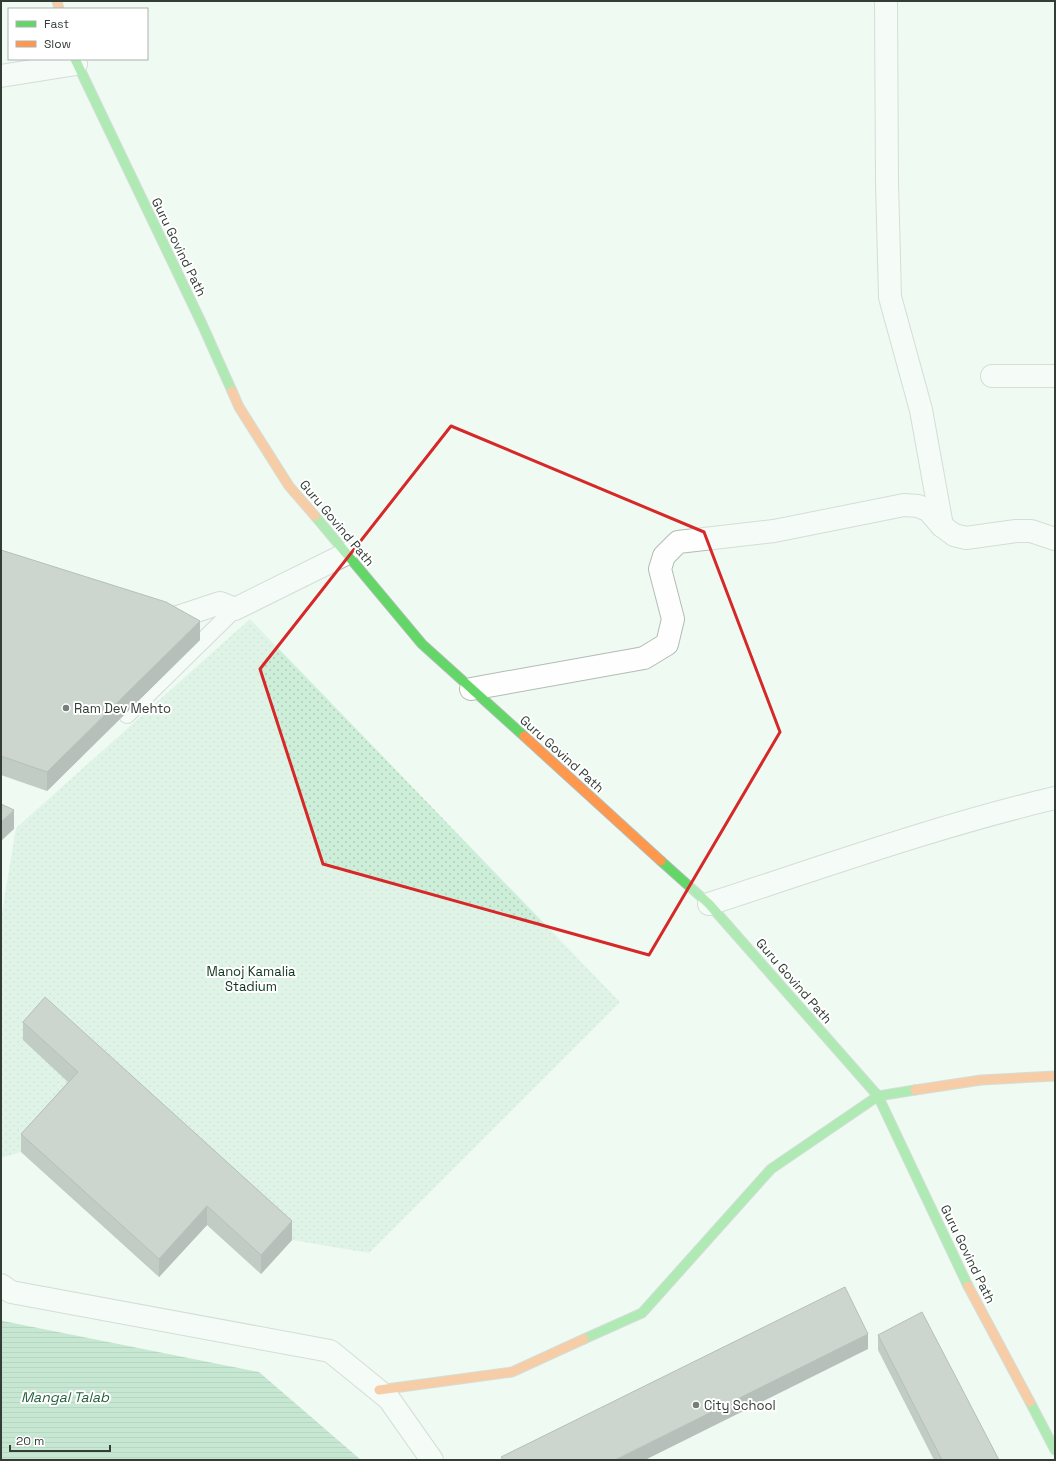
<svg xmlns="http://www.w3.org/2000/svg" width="1056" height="1461" viewBox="0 0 1056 1461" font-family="'Space Grotesk',sans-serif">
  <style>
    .grass { fill: url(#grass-dots) }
    .water { fill: url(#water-rules) }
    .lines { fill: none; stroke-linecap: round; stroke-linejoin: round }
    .lane-casing { stroke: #b2bcb5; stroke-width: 18 }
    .street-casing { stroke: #b2bcb5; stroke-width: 24 }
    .fast-casing { stroke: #b2bcb5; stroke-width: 11 }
    .slow-casing { stroke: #b2bcb5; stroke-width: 11 }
    .lane { stroke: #fdfefd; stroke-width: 16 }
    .street { stroke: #fdfefd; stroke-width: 22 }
    .fast { stroke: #63d668; stroke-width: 9 }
    .slow { stroke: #ff974d; stroke-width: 9 }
    .wall { fill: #8b948e }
    .shaded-wall { fill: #717874 }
    .building { fill: #a2aca5; stroke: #717874 }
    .marked { fill: none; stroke: #d62828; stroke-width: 3; stroke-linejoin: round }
    .poi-dot { fill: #757f78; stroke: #fff; stroke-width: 1.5 }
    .labels { text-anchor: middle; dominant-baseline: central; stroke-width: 4; stroke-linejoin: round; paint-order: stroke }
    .street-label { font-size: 13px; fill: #333d36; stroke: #fff }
    .poi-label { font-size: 13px; fill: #333d36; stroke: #fff; text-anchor: start }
    .park-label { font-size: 13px; fill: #0e321d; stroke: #fff }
    .water-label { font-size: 14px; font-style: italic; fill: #24603c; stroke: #fff }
  </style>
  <defs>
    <pattern id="grass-dots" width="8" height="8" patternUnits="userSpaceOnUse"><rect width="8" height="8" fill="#cdeed8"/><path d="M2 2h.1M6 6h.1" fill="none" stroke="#b0cdba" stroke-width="1.8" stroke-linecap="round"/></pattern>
    <pattern id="water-rules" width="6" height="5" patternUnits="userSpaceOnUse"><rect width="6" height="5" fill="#94d1aa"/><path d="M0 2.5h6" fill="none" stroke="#79ab8b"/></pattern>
  </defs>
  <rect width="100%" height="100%" fill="#effaf2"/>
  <polygon class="grass" points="250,619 620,1002 369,1253 292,1240 261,1274 207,1225 159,1277 21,1152 1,1158 1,918 16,828"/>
  <polygon class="water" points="1,1319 3,1321 259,1372 361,1460 1,1460"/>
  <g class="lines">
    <defs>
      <polyline id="lane" points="127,715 235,609"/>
      <g id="street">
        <polyline points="886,1 887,183 890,297 921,410 942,526"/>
        <polyline points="1,76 76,64"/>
        <polyline points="992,376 1055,376"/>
        <polyline points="159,618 166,621 220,603 235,609 346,554"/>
        <polyline points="471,689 644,658 667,644 673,619 660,569 664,556 678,542 774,531 904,505 918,506 928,510 942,526 954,535 966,538 1016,531 1031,531 1055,539"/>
        <path d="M709,904C823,867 937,826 1055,798"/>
        <polyline points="1,1285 11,1292 330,1351 389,1399 432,1460"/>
      </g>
      <g id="fast">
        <polyline points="75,59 202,324 232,391"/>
        <polyline points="315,516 422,644 524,736"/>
        <polyline points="661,861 709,904 878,1096 968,1286"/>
        <polyline points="584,1339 642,1313 771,1169 878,1096 915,1090"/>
        <polyline points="1030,1402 1055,1450"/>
      </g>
      <g id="slow">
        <polyline points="57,1 59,9"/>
        <polyline points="232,391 239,407 289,486 315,516"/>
        <polyline points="524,736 661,861"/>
        <polyline points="915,1090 981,1080 1055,1076"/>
        <polyline points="968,1286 1030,1402"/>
        <polyline points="379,1390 512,1372 584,1339"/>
      </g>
    </defs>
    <use href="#lane" class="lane-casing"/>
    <use href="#street" class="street-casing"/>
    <use href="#fast" class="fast-casing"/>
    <use href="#slow" class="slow-casing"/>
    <use href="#lane" class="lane"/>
    <use href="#street" class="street"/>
    <use href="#fast" class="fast"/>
    <use href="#slow" class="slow"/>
  </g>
  <g class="wall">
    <polygon points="1,550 200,640 47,791 1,775"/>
    <polygon points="23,1022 292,1240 261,1274 207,1225 159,1277 21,1152 21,1134 68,1082 23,1040"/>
    <polygon points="878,1335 999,1460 934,1460 878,1350"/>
  </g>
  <g class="shaded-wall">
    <polygon points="200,621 200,640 47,791 47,772"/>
    <polygon points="14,810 14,829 1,841 1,822"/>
    <polygon points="207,1206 207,1225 159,1277 159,1259"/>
    <polygon points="292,1221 292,1240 261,1274 261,1255"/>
    <polygon points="868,1334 868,1349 645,1460 615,1460"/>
  </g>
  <g class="building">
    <polygon points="1,550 166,602 200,621 47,772 1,756"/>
    <polygon points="1,804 14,810 1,822"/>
    <polygon points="45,997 292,1221 261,1255 207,1206 159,1259 21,1134 78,1072 23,1022"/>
    <polygon points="845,1287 868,1334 615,1460 503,1460 501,1457"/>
    <polygon points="922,1312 999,1460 942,1460 878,1335"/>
  </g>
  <path d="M0 0H1056V1461H0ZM451,426L704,532L780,732L649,955L323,864L260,669Z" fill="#effaf2" fill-opacity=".55" fill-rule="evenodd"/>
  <path class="marked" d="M451,426L704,532L780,732L649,955L323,864L260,669Z"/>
  <g class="poi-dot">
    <circle cx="66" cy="708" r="4"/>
    <circle cx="696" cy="1405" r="4"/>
  </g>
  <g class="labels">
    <g class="street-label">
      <text transform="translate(179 247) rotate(64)">Guru Govind Path</text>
      <text transform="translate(337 523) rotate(50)">Guru Govind Path</text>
      <text transform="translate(562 754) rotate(42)">Guru Govind Path</text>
      <text transform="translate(794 981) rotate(49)">Guru Govind Path</text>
      <text transform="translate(968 1254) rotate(64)">Guru Govind Path</text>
    </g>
    <g class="poi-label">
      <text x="74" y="708">Ram Dev Mehto</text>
      <text x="704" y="1405">City School</text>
    </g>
    <g class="park-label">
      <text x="251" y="971">Manoj Kamalia<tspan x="251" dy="15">Stadium</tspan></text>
    </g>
    <g class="water-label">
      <text x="65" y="1397">Mangal Talab</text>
    </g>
  </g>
  <rect width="1056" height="1461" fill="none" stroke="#333d36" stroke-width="4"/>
  <rect x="8" y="8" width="140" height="52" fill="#ffffff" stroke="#adb1af"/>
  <rect x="16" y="21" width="20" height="6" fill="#63d668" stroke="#adb1af"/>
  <text x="44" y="28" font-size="12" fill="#333d36">Fast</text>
  <rect x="16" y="41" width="20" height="6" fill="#ff974d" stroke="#adb1af"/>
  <text x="44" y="48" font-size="12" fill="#333d36">Slow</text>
  <path d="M10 1445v6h100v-6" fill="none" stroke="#333d36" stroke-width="2"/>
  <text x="16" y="1445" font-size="12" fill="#333d36" stroke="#ffffff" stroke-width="3" paint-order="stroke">20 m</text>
</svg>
